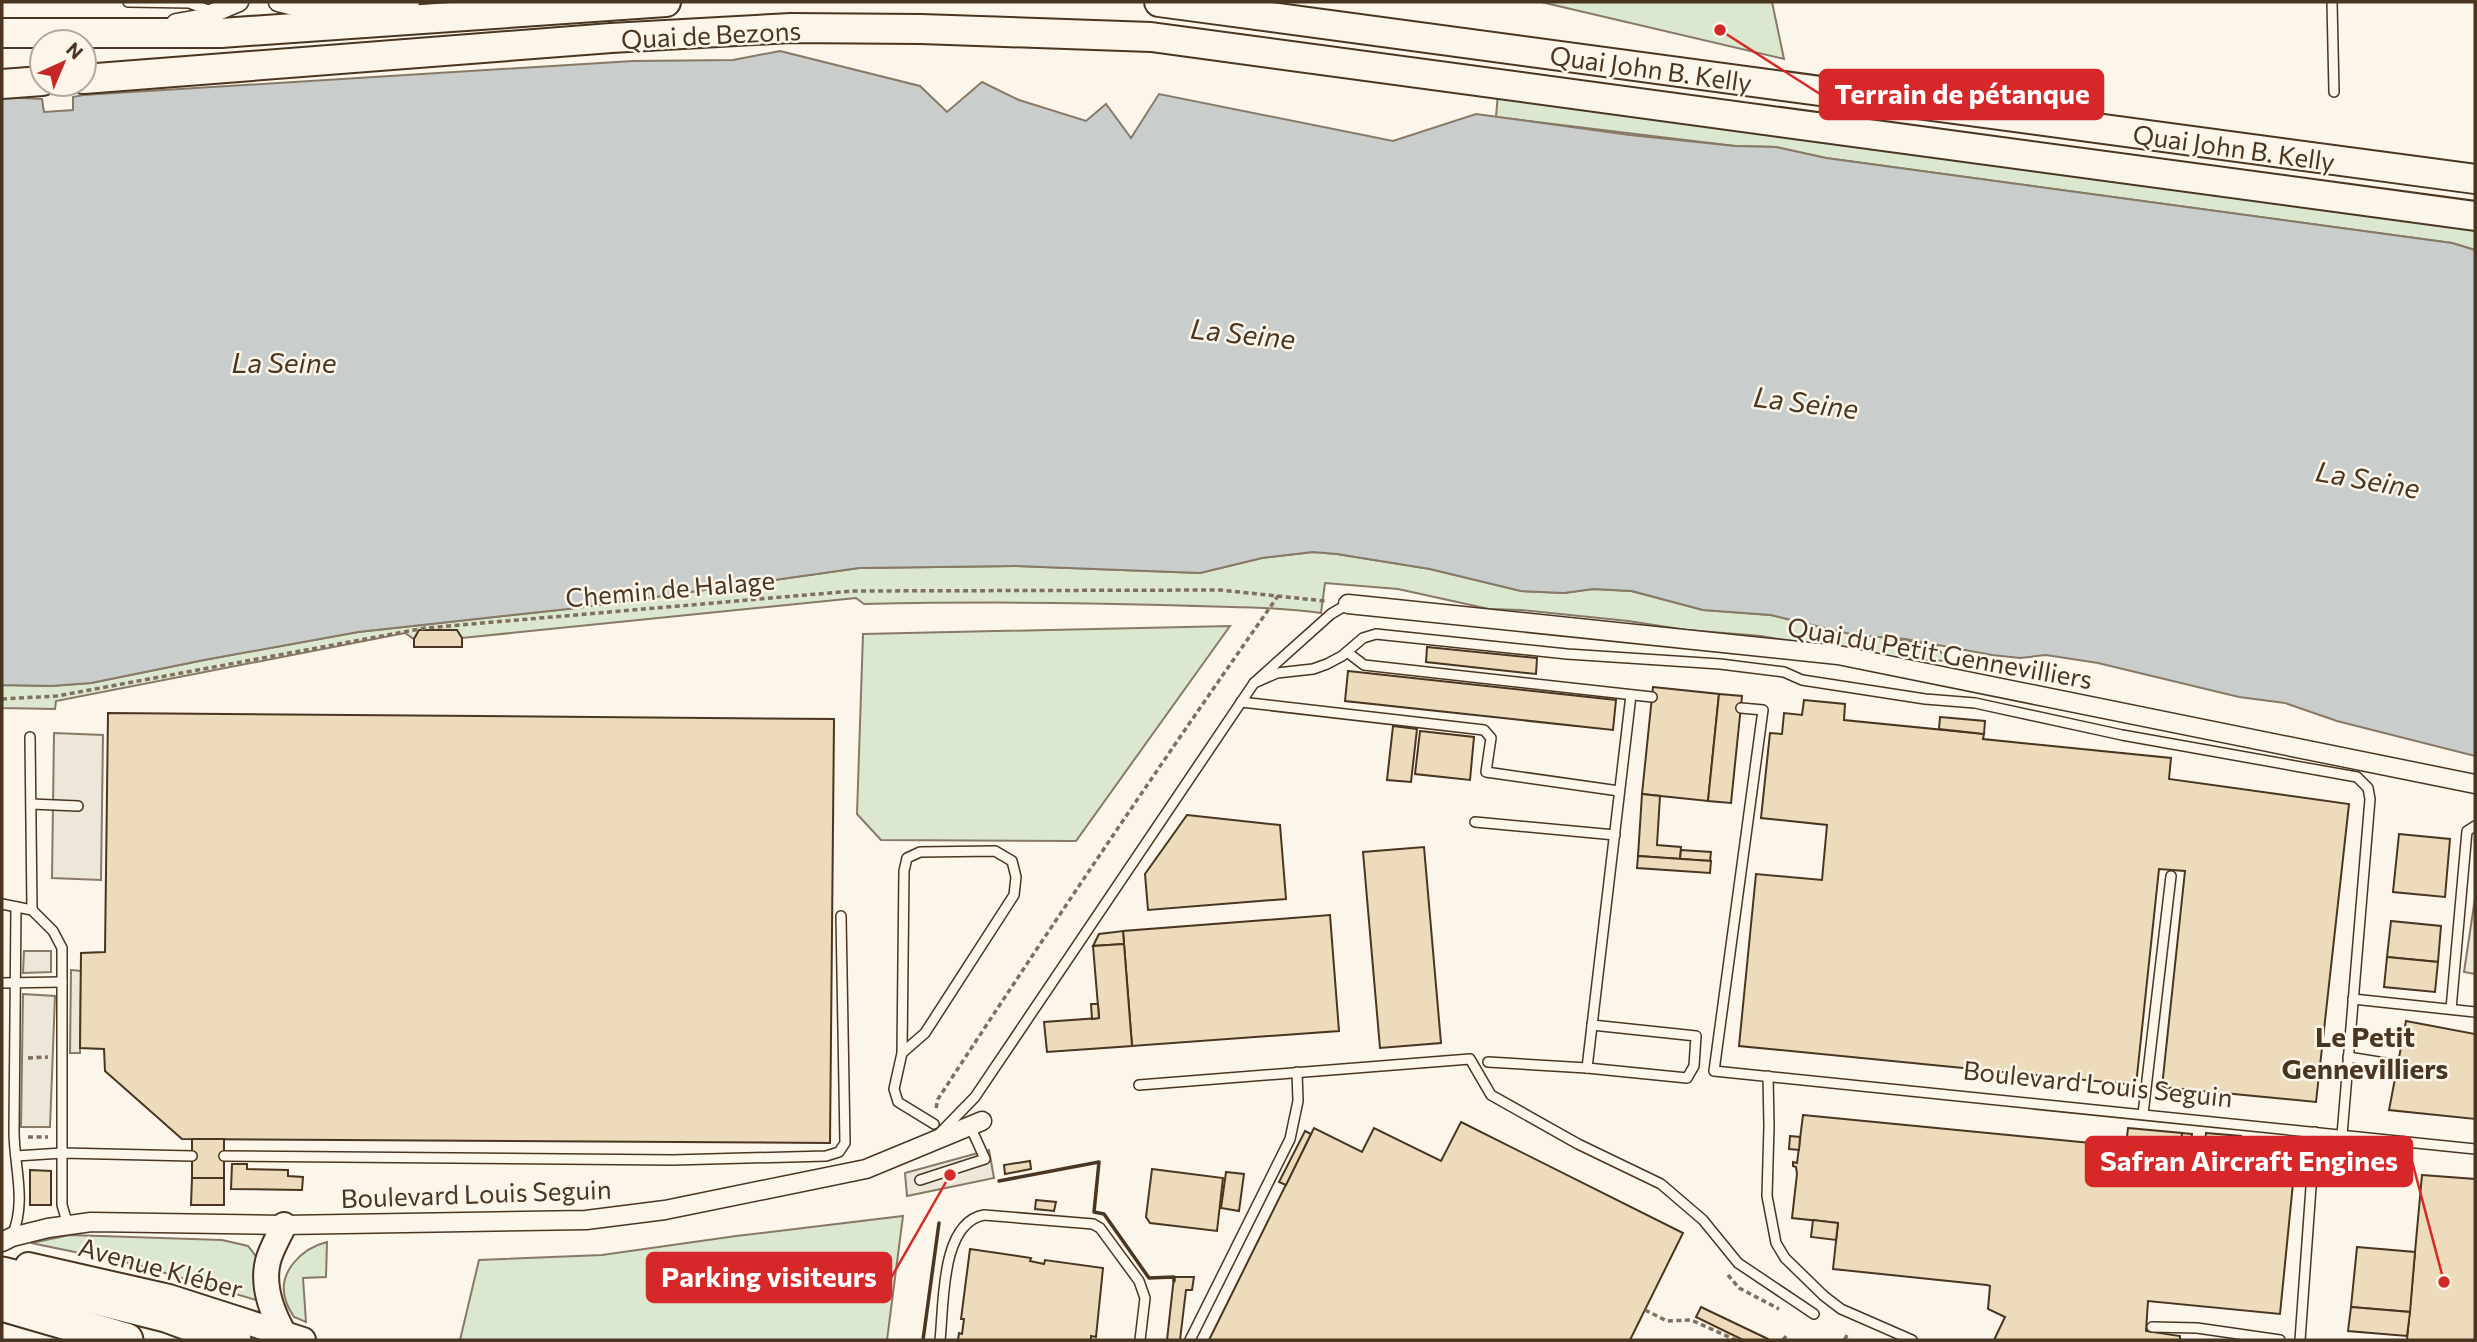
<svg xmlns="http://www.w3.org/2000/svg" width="2477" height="1342" viewBox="0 0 2477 1342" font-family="Commissioner,sans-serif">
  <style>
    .green { fill: #dce7d0; stroke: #887966; stroke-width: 2 }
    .parking { fill: #ede7d9; stroke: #887966; stroke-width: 2 }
    .water { fill: #c9cecd; stroke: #887966; stroke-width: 2 }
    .building { fill: #ecdcbc; stroke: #4a3520; stroke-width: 2 }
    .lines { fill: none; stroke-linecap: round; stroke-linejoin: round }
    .lane-casing { stroke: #4a3520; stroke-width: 12 }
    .street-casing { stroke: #4a3520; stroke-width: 21 }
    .secondary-casing { stroke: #4a3520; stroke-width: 28 }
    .primary-casing { stroke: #4a3520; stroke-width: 32 }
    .highway-casing { stroke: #4a3520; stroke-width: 37 }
    .path { stroke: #7f6f5c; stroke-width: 3.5; stroke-dasharray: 5 3.5; stroke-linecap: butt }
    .lane { stroke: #fbf6e9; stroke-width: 9 }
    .street { stroke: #fbf6e9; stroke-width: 18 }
    .secondary { stroke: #fbf6e9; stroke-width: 24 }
    .primary { stroke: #fbf6e9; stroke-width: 28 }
    .highway { stroke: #fbf6e9; stroke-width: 33 }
    .wall { stroke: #4a3520; stroke-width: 3.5 }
    .labels { text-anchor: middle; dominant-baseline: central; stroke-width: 5; stroke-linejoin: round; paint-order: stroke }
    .street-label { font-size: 26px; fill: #4a3520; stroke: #fbf6e9 }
    .water-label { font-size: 28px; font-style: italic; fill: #4a3520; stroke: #fbf6e9 }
    .neighbourhood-label { font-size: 28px; font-weight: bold; fill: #4a3520; stroke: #fbf6e9 }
    .leader { fill: none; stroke: #d62828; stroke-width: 2.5 }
    .callout-dot { fill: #d62828; stroke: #fbf6e9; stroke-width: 2.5 }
    .callout { fill: #d62828; stroke: #d62828; stroke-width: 2.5 }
    .callout-label { font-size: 28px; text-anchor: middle; font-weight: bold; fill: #fff }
  </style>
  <rect width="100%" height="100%" fill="#fbf6e9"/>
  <g class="green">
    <polygon points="1541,2 1772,2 1784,59"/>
    <polygon points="1498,93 2475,228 2475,250 2452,243 1826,158 1776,147 1735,146 1496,117"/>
    <path d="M1313,552L1337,554L1430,569L1521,591L1564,593L1593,589L1631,591L1703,610L1771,615L1830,630L1936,645L1943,655L1944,661L1888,657L1761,636L1687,630L1628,621L1521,610L1489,609L1398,589L1325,583L1321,613C1268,606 1215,607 1162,605C1062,602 963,602 864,604L856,598L462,638L456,630H420L414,639L405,633L56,701L55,709L2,708V685L51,686L91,683L204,660L358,632L577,608L859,568L1016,566L1200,573L1262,558Z"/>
    <polygon points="1230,626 1076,841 881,840 857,814 863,634"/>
    <polygon points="903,1216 887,1340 460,1340 479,1260 602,1255 736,1236"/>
    <polygon points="70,1235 222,1240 248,1246 258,1259 258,1297 256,1300 138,1265 31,1243"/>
    <path d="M327,1242L326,1277L303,1278L306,1322L294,1317C291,1312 287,1306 286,1301C276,1273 302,1248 327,1242Z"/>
  </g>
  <g class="parking">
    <polygon points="54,733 103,735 101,880 52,878"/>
    <polygon points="2475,898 2475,974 2464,972"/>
    <polygon points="24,951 51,951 51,972 23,973"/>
    <polygon points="71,970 81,971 80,1053 70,1053"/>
    <polygon points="23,994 55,996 50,1127 21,1127"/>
    <polygon points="989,1150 994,1178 907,1196 905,1173"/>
  </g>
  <polygon class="water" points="780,51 920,86 947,112 982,82 1019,100 1086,121 1106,104 1131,138 1159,94 1393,141 1476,114 1630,135 1735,146 1776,147 1826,158 2452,243 2475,250 2475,756 2337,721 2285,703 2239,697 2098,663 2046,655 2020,658 1992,655 1905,639 1854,635 1771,615 1703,610 1632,591 1593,589 1564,593 1521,591 1430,569 1337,554 1313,552 1262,558 1200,573 1016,566 859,568 577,608 358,632 204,660 91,683 51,686 2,685 2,97 42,99 44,112 73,110 73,97 83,95 633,61 733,60"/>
  <g class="building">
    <polygon points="419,630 457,630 462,638 462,647 414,647 414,639"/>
    <polygon points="1427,647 1537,658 1536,674 1426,662"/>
    <polygon points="1348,671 1616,700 1613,730 1345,701"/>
    <polygon points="1653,687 1719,694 1708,801 1642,794"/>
    <polygon points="1719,694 1742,696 1731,803 1708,801"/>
    <polygon points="1804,700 1845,704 1844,720 1984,734 1983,739 2171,758 2169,779 2349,804 2316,1102 2162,1087 2185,871 2159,869 2136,1085 1739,1046 1756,874 1822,880 1827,825 1761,818 1770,733 1782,734 1784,713 1802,715"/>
    <polygon points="108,713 834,719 830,1143 182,1139 105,1071 104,1049 80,1048 81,953 105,952"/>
    <polygon points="1940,717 1985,721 1984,734 1939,729"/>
    <polygon points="1393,726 1417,729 1411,782 1387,780"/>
    <polygon points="1420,731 1474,737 1470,780 1415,774"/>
    <polygon points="1642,794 1660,796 1657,845 1681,847 1680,859 1638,856"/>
    <polygon points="1187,815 1280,825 1286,899 1148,910 1145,874"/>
    <polygon points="2399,834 2450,839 2445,897 2393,892"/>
    <polygon points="1424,847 1441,1043 1380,1048 1363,852"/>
    <polygon points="1681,850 1711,852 1710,861 1680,859"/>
    <polygon points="1638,856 1711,861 1710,873 1637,868"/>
    <polygon points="1330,915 1339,1031 1132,1046 1123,931"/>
    <polygon points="2391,921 2441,926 2438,962 2387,957"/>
    <polygon points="1123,931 1124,944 1093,946 1099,934"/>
    <polygon points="1124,944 1132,1046 1047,1052 1044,1022 1099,1018 1093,946"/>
    <polygon points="2387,957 2438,962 2435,992 2384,987"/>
    <polygon points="1091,1004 1098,1004 1099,1018 1092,1019"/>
    <polygon points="2406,1021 2475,1034 2475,1119 2389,1110"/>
    <polygon points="1803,1115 2295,1163 2280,1314 2148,1301 2146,1331 2180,1336 2180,1340 1994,1340 2005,1317 1988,1309 1990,1286 1987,1285 1833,1269 1838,1223 1792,1218 1797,1174 1796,1167 1793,1166 1793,1162 1797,1163"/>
    <polygon points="1461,1122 1683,1233 1630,1340 1209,1340 1314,1128 1362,1152 1374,1128 1441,1161"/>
    <polygon points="2128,1128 2182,1133 2181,1152 2126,1146"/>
    <polygon points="1305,1131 1311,1134 1286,1185 1279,1182"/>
    <polygon points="2182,1133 2192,1134 2190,1153 2181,1152"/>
    <polygon points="2206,1133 2241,1136 2240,1155 2204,1152"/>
    <polygon points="1790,1136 1800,1137 1799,1150 1789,1149"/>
    <rect x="192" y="1139" width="32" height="39"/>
    <polygon points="1030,1161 1031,1169 1005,1174 1004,1165"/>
    <polygon points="232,1164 247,1164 247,1169 288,1170 288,1176 303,1177 302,1190 231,1189"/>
    <polygon points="1152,1169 1223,1178 1217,1231 1150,1223 1146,1217"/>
    <polygon points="30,1170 51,1171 51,1205 30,1205"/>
    <polygon points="1226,1172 1244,1174 1239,1211 1221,1208"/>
    <polygon points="2422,1175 2475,1179 2475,1340 2407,1340"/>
    <polygon points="192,1178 224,1178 224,1205 191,1205"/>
    <polygon points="1036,1200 1056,1202 1054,1211 1035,1209"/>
    <polygon points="1813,1220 1838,1223 1836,1240 1811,1237"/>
    <polygon points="2357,1247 2415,1252 2410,1312 2351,1307"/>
    <polygon points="970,1249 1031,1258 1030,1261 1044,1264 1045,1260 1103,1268 1096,1337 1091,1336 1091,1340 958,1340 959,1333 962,1334 964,1319 961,1319"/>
    <polygon points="1174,1277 1194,1277 1192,1290 1186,1290 1180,1340 1167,1340"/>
    <polygon points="1701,1307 1768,1339 1768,1340 1743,1340 1696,1317"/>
    <polygon points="2351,1307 2410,1312 2407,1336 2348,1331"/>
  </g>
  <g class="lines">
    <defs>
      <g id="lane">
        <polyline points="128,2 189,3 211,11"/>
        <polyline points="2332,2 2334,92"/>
        <polyline points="1347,652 1364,665 1652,697"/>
        <polyline points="1254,683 1277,673 1313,669 1327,664 1342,656 1363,638 1376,634 1567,654 1720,664 1784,672 1802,680 1925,699 1975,703 2122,735 2357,777 2368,788 2370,799 2342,1135"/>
        <polyline points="1241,702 1484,730 1491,738 1486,772 1619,791"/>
        <polyline points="1741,708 1763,710 1714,1071 2475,1149"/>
        <polyline points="30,737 32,910"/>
        <polyline points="31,804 78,806"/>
        <polyline points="1475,822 1615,835"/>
        <polyline points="2,904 32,910 53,931 62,948 62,1205 68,1225"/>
        <polyline points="2,983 62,982"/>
        <polyline points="2353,999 2475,1012"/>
        <polyline points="2451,1009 2467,831 2475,826"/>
        <polyline points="902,1053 925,1033 1014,895 1016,877 1012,861 995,851 920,852 907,858 904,871 902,1053 894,1089 898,1102 934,1124"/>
        <polyline points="2348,1057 2385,1063"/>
        <polyline points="1488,1062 1587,1068 1687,1078 1694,1066 1696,1036 1592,1025"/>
        <polyline points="1587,1068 1631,695"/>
        <polyline points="1768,1076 1769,1126 1767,1196 1776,1243 1785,1258 1824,1296 1841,1309 1912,1340"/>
        <polyline points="1139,1085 1470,1059 1491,1095 1578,1144 1661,1184 1703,1220 1738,1263 1814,1314"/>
        <polyline points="2143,1114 2171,876"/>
        <polyline points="939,1134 975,1097 1254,683 1331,614 1348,604"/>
        <polyline points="16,1156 62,1153 192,1156"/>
        <polyline points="224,1156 673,1160 826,1156 839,1152 845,1143 841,916"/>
        <polyline points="920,1180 985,1159 970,1126"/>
        <path d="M12,1236C27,1201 14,1167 14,1131C14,1056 16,981 16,907"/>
        <polyline points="2152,1327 2197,1328 2280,1340"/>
        <path d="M940,1340C944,1306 940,1223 984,1215L1093,1224L1100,1228L1139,1281L1145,1298L1140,1340"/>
        <polyline points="1190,1340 1290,1139 1298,1101 1297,1072"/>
        <polyline points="2300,1340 2315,1132"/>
      </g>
      <g id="street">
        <polyline points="278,2 306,9 410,2"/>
        <polyline points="176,23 199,19 239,2"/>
        <polyline points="1348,604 1838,655 2475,784"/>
        <polyline points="2,1242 12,1237 48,1228 91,1222 284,1225 586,1220 665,1210 866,1169 982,1121"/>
      </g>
      <g id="secondary">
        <polyline points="28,1265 169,1297 303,1340"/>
        <path d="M283,1332C272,1312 262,1285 268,1261C271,1249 279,1236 284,1225"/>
      </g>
      <g id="primary">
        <polyline points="1159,2 2475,179"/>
        <polyline points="2,33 221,33 666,2"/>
        <polyline points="84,79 611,38 791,28 921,29 1151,37 2475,216"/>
        <polyline points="2,84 42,81"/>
      </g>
      <g id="highway">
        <polyline points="2,1274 166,1315 234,1340"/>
        <polyline points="2,1304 126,1340"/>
      </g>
    </defs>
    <use href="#lane" class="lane-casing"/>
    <use href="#street" class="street-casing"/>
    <use href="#secondary" class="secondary-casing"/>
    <use href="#primary" class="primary-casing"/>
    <use href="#highway" class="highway-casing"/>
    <g class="path">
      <polyline points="2,699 57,696 425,628 852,591 1220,590 1325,601"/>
      <polyline points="28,1058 48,1057"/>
      <path d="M936,1108L938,1099C1049,929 1162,761 1278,596"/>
      <polyline points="28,1137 48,1137"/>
      <polyline points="1728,1275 1739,1288 1779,1309"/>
      <polyline points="1645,1310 1667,1321 1691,1320 1736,1340"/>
      <polyline points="1847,1335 1845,1339 1847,1340"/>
      <polyline points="1783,1340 1787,1335"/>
    </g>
    <use href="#lane" class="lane"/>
    <use href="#street" class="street"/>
    <use href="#secondary" class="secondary"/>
    <use href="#primary" class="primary"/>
    <use href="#highway" class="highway"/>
    <g class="wall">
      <polyline points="999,1181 1099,1162 1094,1212 1104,1214 1149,1278 1174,1277 1174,1281"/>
      <polyline points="923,1340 939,1223"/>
    </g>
  </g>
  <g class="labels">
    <g class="street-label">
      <text transform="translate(711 34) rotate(-3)">Quai de Bezons</text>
      <text transform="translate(1651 68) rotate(8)">Quai John B. Kelly</text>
      <text transform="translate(2234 147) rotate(8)">Quai John B. Kelly</text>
      <text transform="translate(670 588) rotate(-5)">Chemin de Halage</text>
      <text transform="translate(1940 652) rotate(10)">Quai du Petit Gennevilliers</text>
      <text transform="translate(2098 1083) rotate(6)">Boulevard Louis Seguin</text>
      <text transform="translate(476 1193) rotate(-2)">Boulevard Louis Seguin</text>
      <text transform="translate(161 1267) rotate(15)">Avenue Kléber</text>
    </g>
    <g class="water-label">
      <text transform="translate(1243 333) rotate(6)">La Seine</text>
      <text x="284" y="362">La Seine</text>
      <text transform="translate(1806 402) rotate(7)">La Seine</text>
      <text transform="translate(2368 479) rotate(10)">La Seine</text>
    </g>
    <g class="neighbourhood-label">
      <text x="2365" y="1036">Le Petit<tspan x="2365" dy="32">Gennevilliers</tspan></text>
    </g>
  </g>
  <path class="leader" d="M1720 30L1820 94M2444 1282L2412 1161M950 1175L891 1278"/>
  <g class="callout-dot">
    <circle cx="1720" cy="30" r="7"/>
    <circle cx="2444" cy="1282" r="7"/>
    <circle cx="950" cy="1175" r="7"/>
  </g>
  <g class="callout">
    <rect x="1820" y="70" width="283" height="49" rx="7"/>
    <rect x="2086" y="1137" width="326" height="49" rx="7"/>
    <rect x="647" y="1253" width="244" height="49" rx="7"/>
  </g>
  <g class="callout-label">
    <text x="1962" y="104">Terrain de pétanque</text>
    <text x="2249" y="1171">Safran Aircraft Engines</text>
    <text x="769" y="1287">Parking visiteurs</text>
  </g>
  <rect width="2477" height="1342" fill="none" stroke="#4a3520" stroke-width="7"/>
  <g transform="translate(63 63) rotate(44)"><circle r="33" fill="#fbf6e9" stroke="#b4a999" stroke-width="2"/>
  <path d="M0-5L12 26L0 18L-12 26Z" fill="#c62828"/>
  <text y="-10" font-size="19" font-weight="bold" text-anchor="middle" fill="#4a3520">N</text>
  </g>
</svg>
